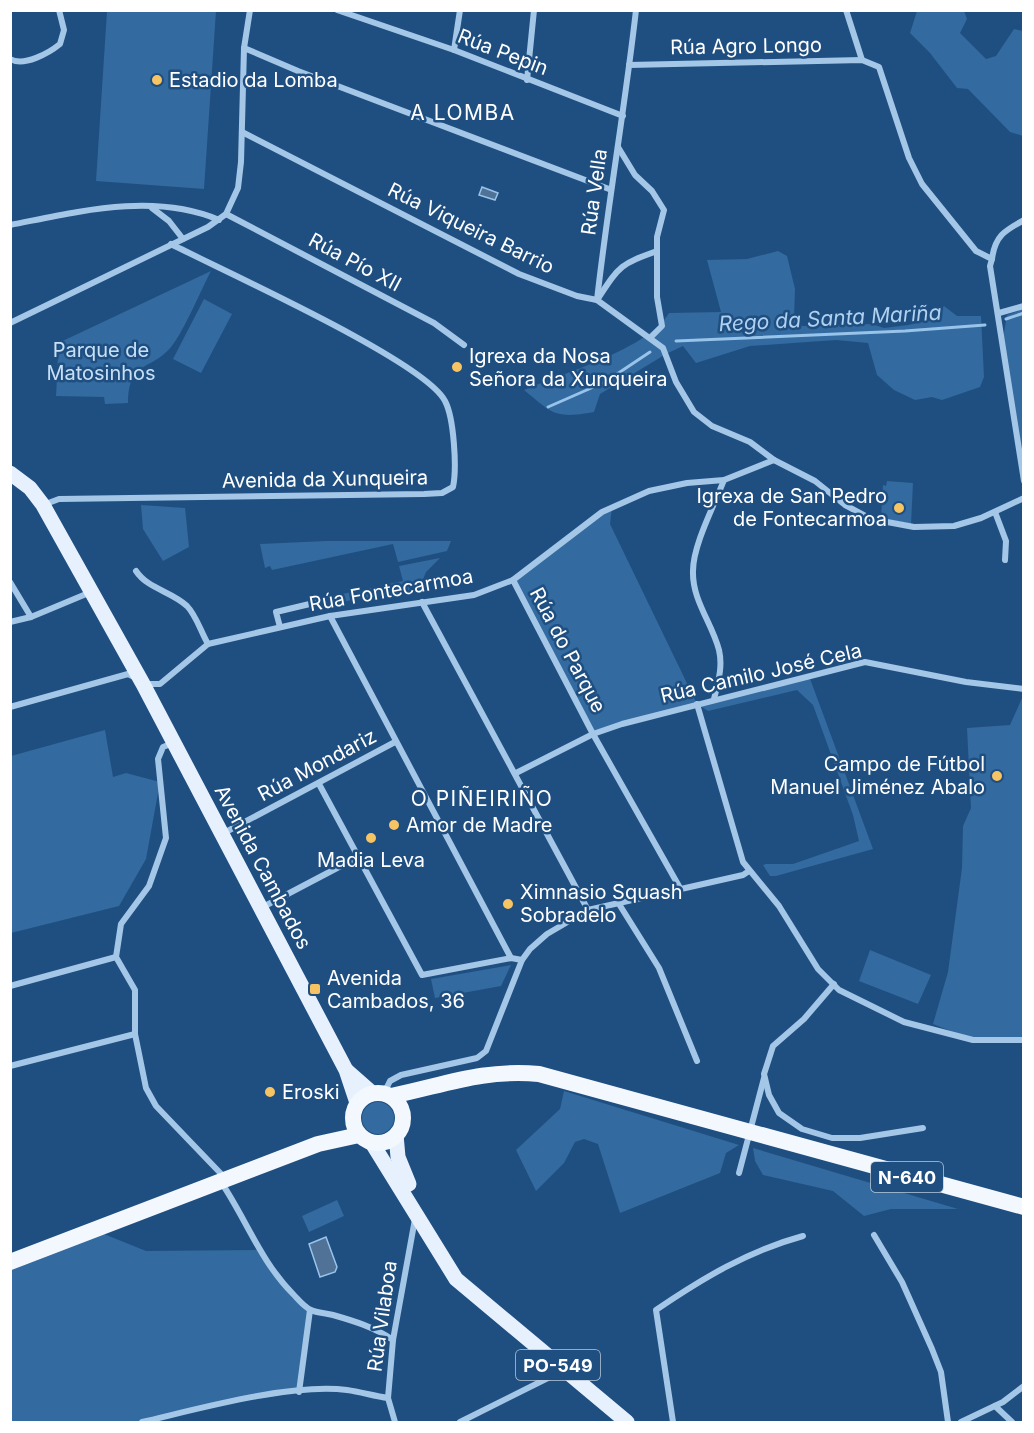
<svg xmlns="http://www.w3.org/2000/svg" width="1034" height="1433" viewBox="0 0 1034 1433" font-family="Inter,sans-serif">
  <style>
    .green { fill: #336a9f }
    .water { fill: #4f7296; stroke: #98c3ea; stroke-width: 1.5 }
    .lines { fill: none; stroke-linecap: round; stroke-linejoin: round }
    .stream { stroke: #98c3ea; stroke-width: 3 }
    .minor { stroke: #a4c7e8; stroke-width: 6 }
    .primary { stroke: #e7f1fe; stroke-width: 15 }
    .trunk { stroke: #f3f8fe; stroke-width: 16 }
    .poi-dot { fill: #f7c464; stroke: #1f4f81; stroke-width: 2 }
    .labels { text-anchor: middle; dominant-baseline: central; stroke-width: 5; stroke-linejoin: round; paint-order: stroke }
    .shield { fill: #1f4f81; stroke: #bccad9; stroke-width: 1.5 }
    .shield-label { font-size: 18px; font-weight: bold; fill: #fff }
    .street-label { font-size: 20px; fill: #fff; stroke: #1f4f81 }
    .poi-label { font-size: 20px; fill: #fff; stroke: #1f4f81; text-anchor: start }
    .park-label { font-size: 20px; fill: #c8e0f6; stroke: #1f4f81 }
    .neighbourhood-label { font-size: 21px; letter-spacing: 1.5px; fill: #fff; stroke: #1f4f81 }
    .water-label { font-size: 21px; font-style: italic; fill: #b0d1f0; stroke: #1f4f81 }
  </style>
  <rect width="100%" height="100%" fill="#1f4f81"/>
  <g class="green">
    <polygon points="107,11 216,11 204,189 96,181"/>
    <polygon points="917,11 964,11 967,19 960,33 986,59 996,56 1014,29 1023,31 1023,136 1010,132 968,89 957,88 930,53 910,33"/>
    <path d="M778,251L787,256L795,289L794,319L802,326L872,324L884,328L908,325L931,320L944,306L957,316H981L984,377L980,387L942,400L932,397L915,400L894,390L877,375L868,343L836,340L750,346L696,363L683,346L666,354L600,394L594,412C555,419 553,414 524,390C563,373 648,349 669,313L721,312L707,260L747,259Z"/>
    <path d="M211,271C201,290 183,333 171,347C150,372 129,359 128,403L105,404L104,397L56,396L58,356L52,346Z"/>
    <polygon points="204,299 232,314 201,373 173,359"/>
    <polygon points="1023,309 1024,451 1019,456 1003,339 1007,315"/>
    <polygon points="887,481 913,483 911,524 881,518 883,485 886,486"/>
    <polygon points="141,505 185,508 189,547 163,561 143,529"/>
    <polygon points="612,507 610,524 697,704 809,676 873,849 776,876 770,876 763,865 766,864 793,864 859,841 853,815 813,705 797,690 708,711 697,704 594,734 513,580"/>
    <polygon points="326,541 451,541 447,551 398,562 393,544 272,570 270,566 265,568 260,544"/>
    <polygon points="440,558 426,572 419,589 359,599 356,591 403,581 399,566"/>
    <polygon points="355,591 357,599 337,603 335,596"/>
    <polygon points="1023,696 1023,1043 973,1040 933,1024 948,972 962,868 963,826 971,808 967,728 1010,725"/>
    <polygon points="105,730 113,777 126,773 160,782 146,859 119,906 11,933 11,756"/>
    <polygon points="870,950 931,975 918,1004 859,981"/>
    <polygon points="511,965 501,986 435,998 431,979"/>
    <polygon points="564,1091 739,1145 726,1153 720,1173 620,1213 598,1144 584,1139 575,1142 564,1163 536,1191 516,1150 560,1109"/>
    <circle cx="378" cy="1118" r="16"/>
    <polygon points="753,1148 958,1209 891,1209 864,1216 833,1191 763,1175 755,1161"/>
    <polygon points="337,1200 344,1216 309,1232 302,1216"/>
    <polygon points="94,1230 146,1251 259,1250 310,1310 299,1392 202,1408 144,1422 11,1422 10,1266"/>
  </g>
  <g class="water">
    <polygon points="482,187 498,193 495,200 479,195"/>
    <polygon points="326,1237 337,1267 335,1272 320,1277 309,1244"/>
  </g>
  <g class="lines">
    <g class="stream">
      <polyline points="1006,319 1024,313"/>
      <polyline points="676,341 905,331 985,325"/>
      <polyline points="548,407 605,382 650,352"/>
    </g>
    <g class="minor">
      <polyline points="337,10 454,50 623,116"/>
      <polyline points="846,10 862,60"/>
      <polyline points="244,48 298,71 609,189"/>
      <polyline points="454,50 460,10"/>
      <path d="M10,59C24,67 49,53 60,44L64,30L59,10"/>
      <polyline points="629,65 862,60 879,67 909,158 922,184 976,251 992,259 990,266 1024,481"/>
      <polyline points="527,80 534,10"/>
      <polyline points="242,132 519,274 577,296 597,300 663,348 676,382 694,412 712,426 750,442 774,460"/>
      <polyline points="618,147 635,175 652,191 664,210 657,237 657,297 662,326 650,338"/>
      <polyline points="152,208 169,221 183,239"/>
      <polyline points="226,214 434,323 464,345"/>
      <path d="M10,225C77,212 153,192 219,220"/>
      <path d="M992,259C995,236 1004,231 1024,220"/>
      <path d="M599,297C620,265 621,264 657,251"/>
      <path d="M597,300C608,203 625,107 636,10"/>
      <polyline points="999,313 1024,306"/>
      <polyline points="10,323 208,227 226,214 238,188 241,162 244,48 250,10"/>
      <path d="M43,505L59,499L424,494L442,493L453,487C457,468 454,418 445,401C425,361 221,270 171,244"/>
      <polyline points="995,512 1006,541 1005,560"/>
      <path d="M136,571C148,589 171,591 187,606C196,615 201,632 208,644"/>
      <polyline points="513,580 593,734 680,888"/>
      <polyline points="10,582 31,617"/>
      <polyline points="422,602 588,910"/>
      <polyline points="330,616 511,958"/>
      <polyline points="10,622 31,617 91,592"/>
      <polyline points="280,627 276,612 318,602"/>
      <polyline points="145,684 160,684 208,644 330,616 474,595 513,580 602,512 649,491 687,483 724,480 774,460 815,481 845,505 871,519 914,527 954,526 981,518 1024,498"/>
      <path d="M714,699C718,682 723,667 719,650C712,623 692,600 693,571C693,545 714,506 724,480"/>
      <polyline points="697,704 743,862 779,906 818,969 839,990 904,1022 973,1040 1024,1040"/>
      <polyline points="10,707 128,674 134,677"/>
      <polyline points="173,743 163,747 158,759 166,838 149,886 121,924 116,957 135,990 135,1034 146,1088 156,1106 226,1179"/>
      <polyline points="516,773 593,734 622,724 865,662 966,682 1024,689"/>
      <polyline points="319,784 422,975 511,958 522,960"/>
      <polyline points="222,834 395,742"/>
      <polyline points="619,904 659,968 697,1061"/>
      <polyline points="261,908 358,857"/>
      <polyline points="834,984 804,1019 773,1046 764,1074 769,1095 779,1113 802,1129 832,1138 860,1138 923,1128"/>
      <polyline points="10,986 116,957"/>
      <polyline points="10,1066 135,1034"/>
      <polyline points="384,1093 390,1081 401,1075 477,1058 486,1051 522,960 530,949 547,934 588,910 743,875 749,871"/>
      <polyline points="739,1173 764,1078"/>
      <path d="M221,1182C246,1219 261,1262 293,1294C298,1299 304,1307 311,1310C317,1313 326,1313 333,1315C354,1321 374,1327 393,1340"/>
      <polyline points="874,1235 902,1282 932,1349 941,1372 948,1422"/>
      <polyline points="299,1392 310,1310"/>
      <polyline points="995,1406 1012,1422"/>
      <path d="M142,1422C198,1409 290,1383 347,1390C361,1392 374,1396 388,1398"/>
      <polyline points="395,1422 388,1398 393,1340 415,1219"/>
      <polyline points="460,1422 564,1370"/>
      <path d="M673,1422L656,1310C703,1278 748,1251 803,1236"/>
      <polyline points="961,1422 1003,1402 1024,1386"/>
    </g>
    <g class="primary">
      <polyline points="10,473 30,488 43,505 143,684 346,1070 357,1103"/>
      <polyline points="347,1071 372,1093"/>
      <polyline points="396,1135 398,1157 409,1184"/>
      <polyline points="372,1143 456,1279 627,1422"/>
    </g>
    <g class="trunk">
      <circle cx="378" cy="1118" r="25"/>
      <path d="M391,1096C445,1085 482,1069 539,1074L1024,1207"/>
      <polyline points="10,1262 318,1144 359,1135"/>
    </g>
  </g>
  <g class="poi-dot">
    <circle cx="157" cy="80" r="6"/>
    <circle cx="457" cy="367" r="6"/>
    <circle cx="899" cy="508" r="6"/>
    <circle cx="997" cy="776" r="6"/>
    <circle cx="394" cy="825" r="6"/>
    <circle cx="371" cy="838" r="6"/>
    <circle cx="508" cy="904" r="6"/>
    <rect x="309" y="983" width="12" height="12" rx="3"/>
    <circle cx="270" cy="1092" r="6"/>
  </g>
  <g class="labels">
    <g class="shield">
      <rect x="871" y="1162" width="72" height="30" rx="4.5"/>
      <rect x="516" y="1350" width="84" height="30" rx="4.5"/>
    </g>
    <g class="shield-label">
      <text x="907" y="1177">N-640</text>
      <text x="558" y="1365">PO-549</text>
    </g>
    <g class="street-label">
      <text transform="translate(746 46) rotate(-1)">Rúa Agro Longo</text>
      <text transform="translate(503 52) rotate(21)">Rúa Pepin</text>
      <text transform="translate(594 192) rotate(-82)">Rúa Vella</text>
      <text transform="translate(471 228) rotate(26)">Rúa Viqueira Barrio</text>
      <text transform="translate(355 262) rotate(28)">Rúa Pío XII</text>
      <text transform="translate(325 479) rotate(-1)">Avenida da Xunqueira</text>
      <text transform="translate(391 590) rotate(-10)">Rúa Fontecarmoa</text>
      <text transform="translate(568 650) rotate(62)">Rúa do Parque</text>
      <text transform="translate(761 673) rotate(-13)">Rúa Camilo José Cela</text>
      <text transform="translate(317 765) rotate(-28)">Rúa Mondariz</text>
      <text transform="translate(263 867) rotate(62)">Avenida Cambados</text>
      <text transform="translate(382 1316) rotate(-82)">Rúa Vilaboa</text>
    </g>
    <g class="poi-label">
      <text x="169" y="80">Estadio da Lomba</text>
      <text x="469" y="356">Igrexa da Nosa<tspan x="469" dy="23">Señora da Xunqueira</tspan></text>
      <text x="887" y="496" text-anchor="end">Igrexa de San Pedro<tspan x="887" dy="23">de Fontecarmoa</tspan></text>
      <text x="985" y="764" text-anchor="end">Campo de Fútbol<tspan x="985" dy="23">Manuel Jiménez Abalo</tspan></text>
      <text x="406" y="825">Amor de Madre</text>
      <text x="371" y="860" text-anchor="middle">Madia Leva</text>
      <text x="520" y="892">Ximnasio Squash<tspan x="520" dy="23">Sobradelo</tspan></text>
      <text x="327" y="978">Avenida<tspan x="327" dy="23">Cambados, 36</tspan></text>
      <text x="282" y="1092">Eroski</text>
    </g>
    <g class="park-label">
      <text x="101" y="350">Parque de<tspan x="101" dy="23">Matosinhos</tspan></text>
    </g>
    <g class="neighbourhood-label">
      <text x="463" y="112">A LOMBA</text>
      <text x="482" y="798">O PIÑEIRIÑO</text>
    </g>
    <g class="water-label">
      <text transform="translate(830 318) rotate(-3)">Rego da Santa Mariña</text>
    </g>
  </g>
  <rect width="1034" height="1433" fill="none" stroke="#ffffff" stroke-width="24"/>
</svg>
